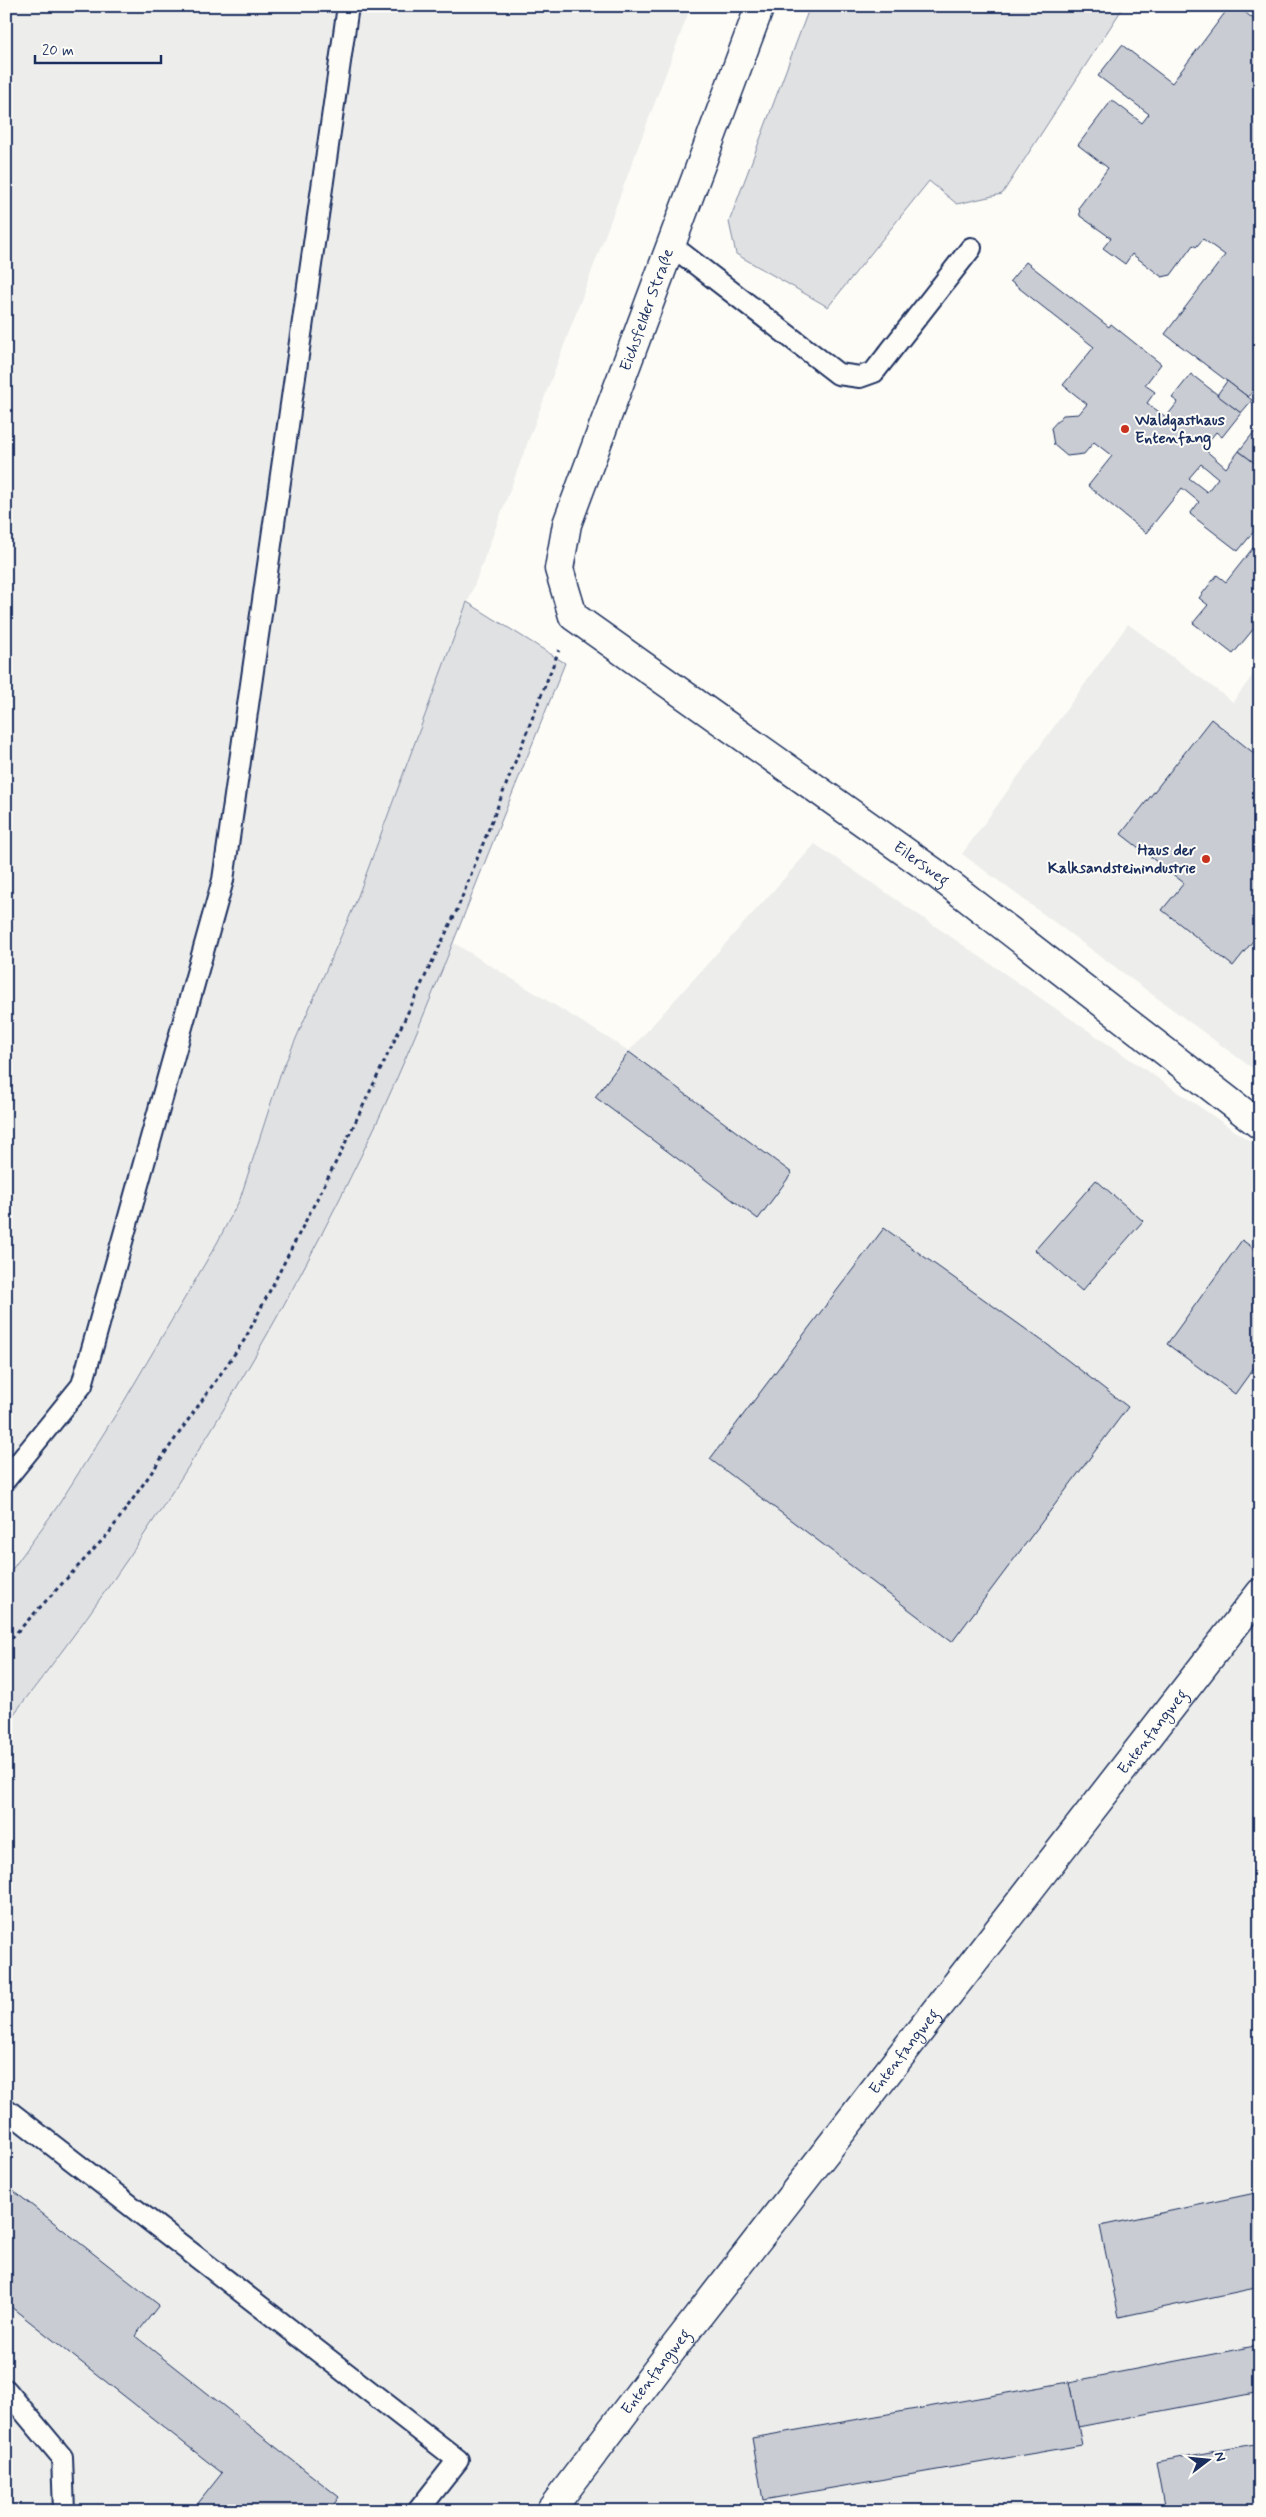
<svg xmlns="http://www.w3.org/2000/svg" width="1266" height="2517" viewBox="0 0 1266 2517" font-family="Mynerve,sans-serif">
  <style>
    .built { fill: #edeeec }
    .green { fill: #e0e1e3; stroke: #7e88a0 }
    .building { fill: #c9ccd3; stroke: #1b2f5e; fill-rule: evenodd }
    .lines { fill: none; stroke-linecap: round; stroke-linejoin: round }
    .service-casing { stroke: #1b2f5e; stroke-width: 24 }
    .minor-casing { stroke: #1b2f5e; stroke-width: 31 }
    .path { stroke: #1b2f5e; stroke-width: 3; stroke-dasharray: 4 4; stroke-linecap: butt }
    .service { stroke: #fdfcf7; stroke-width: 20 }
    .minor { stroke: #fdfcf7; stroke-width: 28 }
    .poi-dot { fill: #c8321e; stroke: #fdfcf7; stroke-width: 2 }
    .labels { text-anchor: middle; dominant-baseline: central; stroke-width: 4; stroke-linejoin: round; paint-order: stroke }
    .street-label { font-size: 16px; fill: #1b2f5e; stroke: #fdfcf7 }
    .poi-label { font-size: 16px; font-weight: bold; fill: #1b2f5e; stroke: #fdfcf7; text-anchor: start }
  </style>
  <rect width="100%" height="100%" fill="#fdfcf7"/>
  <filter id="ink" filterUnits="userSpaceOnUse"><feTurbulence type="fractalNoise" baseFrequency=".02" numOctaves="2"/><feDisplacementMap in="SourceGraphic" scale="10" xChannelSelector="R" yChannelSelector="G"/><feConvolveMatrix kernelMatrix="1 2 1 2 8 2 1 2 1" color-interpolation-filters="sRGB"/></filter>
  <g filter="url(#ink)">
    <g class="built">
      <polygon points="6,6 691,6 355,904 280,1075 240,1199 217,1243 123,1403 57,1507 6,1578"/>
      <polygon points="1128,624 1233,702 1260,665 1260,1074 962,854"/>
      <polygon points="815,844 1260,1148 1260,2511 6,2511 6,1724 130,1554 200,1446 261,1345 326,1225 379,1118 454,943 629,1051"/>
    </g>
    <g class="green">
      <polygon points="810,6 1124,6 1002,194 957,204 929,181 828,307 736,254 729,222"/>
      <path d="M467,602L565,663C536,736 506,808 477,882C446,961 415,1039 380,1116C279,1331 154,1538 6,1724V1578L57,1507L123,1403L217,1243L240,1199L280,1075L355,904Z"/>
    </g>
    <g class="building">
      <polygon points="1230,6 1237,6 1260,24 1260,382 1248,397 1165,334 1225,255 1203,239 1196,247 1193,245 1171,275 1162,277 1132,254 1125,264 1103,248 1111,238 1080,216 1079,207 1108,168 1078,145 1112,100 1142,123 1149,114 1098,76 1122,45 1172,83"/>
      <path d="M1026,262L1109,327L1111,324L1161,364L1145,385L1155,392L1147,403L1166,417L1178,402L1172,398L1191,374L1241,413L1222,437L1216,432L1203,448L1226,468L1239,451L1260,467V524L1238,551L1190,514L1199,502L1182,488L1146,533L1088,486L1112,456L1094,442L1084,454L1067,456L1054,445L1051,428L1063,415L1079,414L1087,404L1063,385L1094,347L1010,281ZM1201,464L1218,478L1207,492L1189,478Z"/>
      <polygon points="1227,381 1252,400 1241,413 1217,395"/>
      <polygon points="1254,432 1260,437 1260,467 1239,451"/>
      <polygon points="1260,539 1260,621 1233,654 1193,623 1208,605 1199,598 1217,575 1226,582"/>
      <polygon points="1211,719 1260,758 1260,932 1233,966 1162,910 1184,883 1121,834"/>
      <polygon points="629,1052 792,1173 758,1219 595,1097"/>
      <polygon points="1096,1180 1143,1221 1082,1291 1035,1250"/>
      <polygon points="884,1228 1048,1345 1128,1407 952,1642 710,1459"/>
      <polygon points="1242,1240 1260,1253 1260,1359 1235,1394 1167,1344"/>
      <polygon points="6,2185 159,2305 135,2336 339,2497 329,2511 192,2511 222,2473 6,2303"/>
      <polygon points="1260,2192 1260,2287 1119,2317 1100,2226"/>
      <polygon points="1260,2345 1260,2392 1078,2427 1069,2382"/>
      <polygon points="1069,2382 1082,2445 763,2500 752,2438"/>
      <polygon points="1260,2443 1260,2511 1165,2511 1156,2462"/>
    </g>
    <g class="lines">
      <defs>
        <g id="service">
          <polyline points="671,245 838,374 860,377 874,372 971,248"/>
          <polyline points="6,1479 82,1385 223,880 348,6"/>
          <polyline points="6,2109 458,2460 418,2511"/>
          <polyline points="6,2390 62,2457 64,2511"/>
        </g>
        <g id="minor">
          <path id="s1" d="M760,6L567,524L559,569L573,616L935,873L1260,1125"/>
          <path id="s2" d="M550,2511L672,2350L1260,1593"/>
        </g>
      </defs>
      <use href="#service" class="service-casing"/>
      <use href="#minor" class="minor-casing"/>
      <polyline class="path" points="6,1644 109,1533 245,1339 340,1154 457,910 559,650"/>
      <use href="#service" class="service"/>
      <use href="#minor" class="minor"/>
    </g>
  </g>
  <g class="poi-dot">
    <circle cx="1125" cy="429" r="5"/>
    <circle cx="1206" cy="859" r="5"/>
  </g>
  <g class="labels">
    <g class="street-label">
      <text transform="translate(647 310) rotate(-70)">Eichsfelder Straße</text>
      <text stroke="none"><textPath href="#s1" startOffset="1075">Eilersweg</textPath></text>
      <text stroke="none"><textPath href="#s2" startOffset="985">Entenfangweg</textPath></text>
      <text stroke="none"><textPath href="#s2" startOffset="580">Entenfangweg</textPath></text>
      <text stroke="none"><textPath href="#s2" startOffset="175">Entenfangweg</textPath></text>
    </g>
    <g class="poi-label">
      <text x="1135" y="420">Waldgasthaus<tspan x="1135" dy="18">Entenfang</tspan></text>
      <text x="1196" y="850" text-anchor="end">Haus der<tspan x="1196" dy="18">Kalksandsteinindustrie</tspan></text>
    </g>
  </g>
  <rect width="1266" height="2517" fill="none" stroke="#fdfcf7" stroke-width="25"/>
  <rect x="12" y="12" width="1241" height="2492" fill="none" stroke="#1b2f5e" stroke-width="2" filter="url(#ink)"/>
  <g transform="translate(1208 2460) rotate(74)" stroke="#fdfcf7" stroke-width="4" paint-order="stroke">
  <path d="M0-4L9 19L0 12L-9 19Z" fill="#1b2f5e"/>
  <text y="-8" font-size="14" font-weight="bold" text-anchor="middle" fill="#1b2f5e">N</text>
  </g>
  <path d="M35 55v8h126v-8" fill="none" stroke="#1b2f5e" stroke-width="2.5"/>
  <text x="42" y="55" font-size="15" fill="#1b2f5e" stroke="#fdfcf7" stroke-width="4" paint-order="stroke">20 m</text>
</svg>
